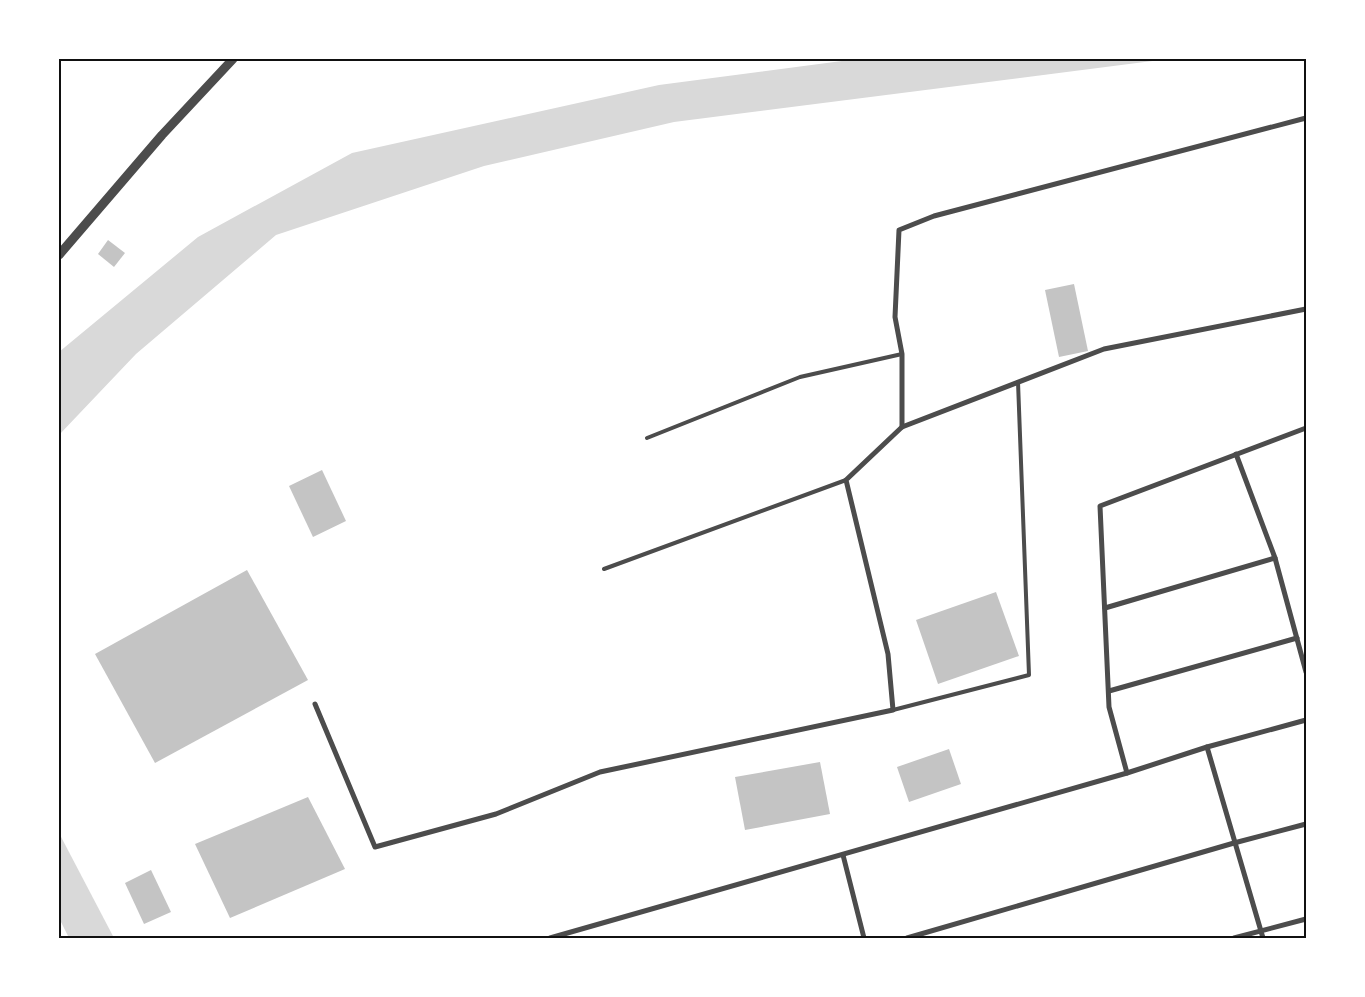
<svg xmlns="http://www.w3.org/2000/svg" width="1365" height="997" viewBox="0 0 1365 997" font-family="'Archivo Narrow',sans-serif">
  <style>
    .water { fill: #d9d9d9 }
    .building { fill: #c4c4c4 }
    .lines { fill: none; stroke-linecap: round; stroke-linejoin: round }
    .service { stroke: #4c4c4c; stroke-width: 4 }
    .minor { stroke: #4c4c4c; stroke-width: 5 }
    .tertiary { stroke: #4c4c4c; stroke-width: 9 }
    .neatline { fill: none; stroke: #111; stroke-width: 2 }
  </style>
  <rect width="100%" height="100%" fill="#fff"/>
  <g class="water">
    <polygon points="857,59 1168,59 674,122 484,166 276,235 136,354 59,435 59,352 198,237 352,153 659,85"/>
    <polygon points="59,833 114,938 69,938 59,918"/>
  </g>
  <g class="building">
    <polygon points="108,240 125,253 114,267 98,254"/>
    <polygon points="1074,284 1088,351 1059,357 1045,290"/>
    <polygon points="322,470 346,521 313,537 289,486"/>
    <polygon points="247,570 308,680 155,763 95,654"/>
    <polygon points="996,592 1019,656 938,684 916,620"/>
    <polygon points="949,749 961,784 909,802 897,767"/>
    <polygon points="820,762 830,814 745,830 735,777"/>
    <polygon points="308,797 345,869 230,918 195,844"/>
    <polygon points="151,870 171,912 144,924 125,883"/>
  </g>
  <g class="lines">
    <g class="service">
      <polyline points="647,438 800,377 902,354"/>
      <polyline points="604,569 846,480"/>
      <polyline points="893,710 1029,675 1018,382"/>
    </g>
    <g class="minor">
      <polyline points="902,427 902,354 895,317 899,230 934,216 1306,118"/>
      <polyline points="1236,454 1275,558 1306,672"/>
      <polyline points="1105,608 1275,558"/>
      <polyline points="1109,691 1297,638"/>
      <polyline points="315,704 375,847 496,814 600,772 893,710 888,654 846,480 902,427 1104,349 1306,309"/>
      <polyline points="1207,747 1263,938"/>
      <polyline points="1127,773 1109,707 1100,506 1306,428"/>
      <polyline points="843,855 864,938"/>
      <polyline points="550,938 1127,773 1207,747 1306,720"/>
      <polyline points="907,938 1234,843 1306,824"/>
      <polyline points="1234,938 1306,919"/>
    </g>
    <polyline class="tertiary" points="59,255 162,135 233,59"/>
  </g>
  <rect width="1365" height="997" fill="none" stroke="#ffffff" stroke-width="120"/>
  <rect x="60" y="60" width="1245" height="877" class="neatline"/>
</svg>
